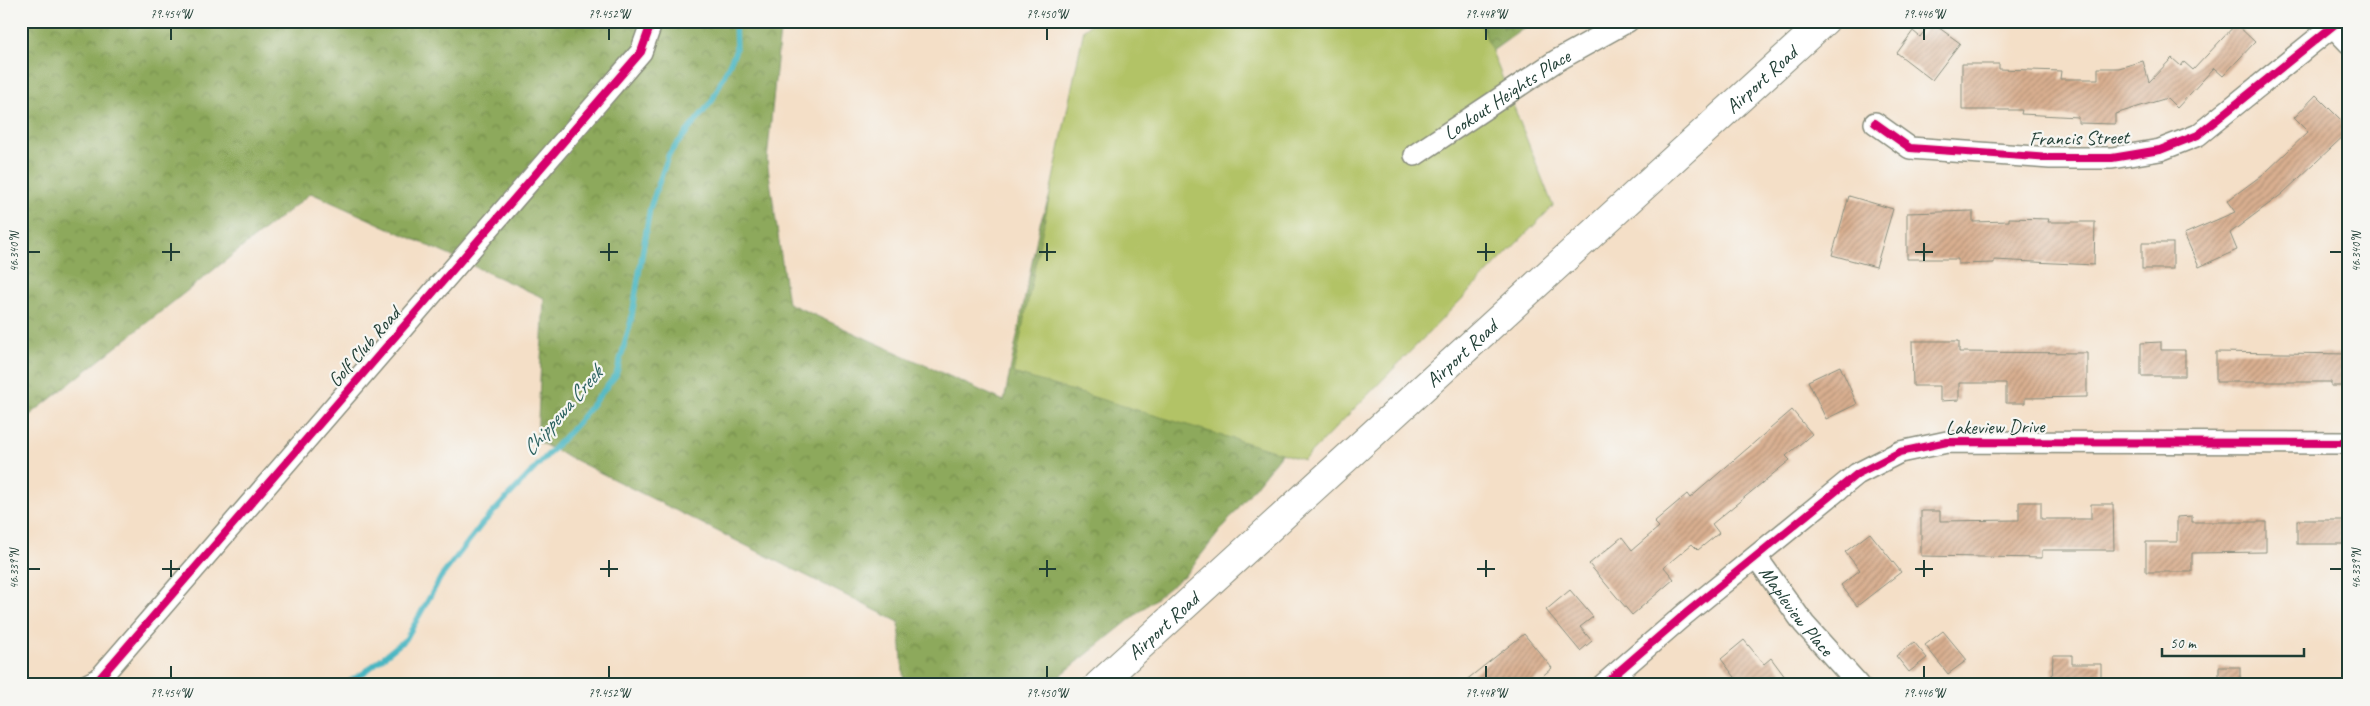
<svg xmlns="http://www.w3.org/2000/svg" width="2370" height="706" viewBox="0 0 2370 706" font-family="Caveat,sans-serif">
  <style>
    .forest { fill: url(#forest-crowns); stroke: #567348 }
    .park { fill: #b2c366; stroke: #68804d }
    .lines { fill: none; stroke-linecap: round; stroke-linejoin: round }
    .stream { stroke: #48b6c2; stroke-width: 5.5 }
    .building { fill: url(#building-hatch) }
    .minor-casing { stroke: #8a8e7e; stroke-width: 24 }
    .major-casing { stroke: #8a8e7e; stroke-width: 30 }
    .minor { stroke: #fff; stroke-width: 21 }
    .major { stroke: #fff; stroke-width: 28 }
    .cycleway-casing { stroke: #f6f6f2; stroke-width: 11 }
    .cycleway { stroke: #d6006c; stroke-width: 8 }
    .ticks { fill: none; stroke: #1f3d34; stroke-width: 2 }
    .labels { text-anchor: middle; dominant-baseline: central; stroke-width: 4.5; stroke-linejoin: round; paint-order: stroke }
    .street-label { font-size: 20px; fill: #1f3d34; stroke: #f6f6f2 }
    .water-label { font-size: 21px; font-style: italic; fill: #2b615f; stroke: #f6f6f2 }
    .neatline { fill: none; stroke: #1f3d34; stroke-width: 2 }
    .ticks-label { font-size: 12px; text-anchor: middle; fill: #1f3d34 }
  </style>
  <defs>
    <pattern id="forest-crowns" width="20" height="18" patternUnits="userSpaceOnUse" patternTransform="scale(1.25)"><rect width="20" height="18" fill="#8da95b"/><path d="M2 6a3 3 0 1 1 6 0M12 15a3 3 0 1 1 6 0" fill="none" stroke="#738b4c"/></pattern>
    <pattern id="building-hatch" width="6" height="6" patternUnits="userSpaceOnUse" patternTransform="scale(1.25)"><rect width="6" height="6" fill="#d9af90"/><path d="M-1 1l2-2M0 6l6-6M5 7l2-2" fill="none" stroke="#af9076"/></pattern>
  </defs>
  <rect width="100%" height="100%" fill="#f6f6f2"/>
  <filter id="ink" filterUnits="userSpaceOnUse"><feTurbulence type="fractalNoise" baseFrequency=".02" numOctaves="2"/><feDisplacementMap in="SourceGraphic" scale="10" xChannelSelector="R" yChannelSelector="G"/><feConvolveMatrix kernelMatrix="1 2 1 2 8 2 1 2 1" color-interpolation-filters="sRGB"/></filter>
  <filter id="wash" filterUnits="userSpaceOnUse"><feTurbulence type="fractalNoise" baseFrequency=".0096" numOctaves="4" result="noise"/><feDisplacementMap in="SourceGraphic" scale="20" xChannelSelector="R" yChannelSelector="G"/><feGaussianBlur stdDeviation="1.12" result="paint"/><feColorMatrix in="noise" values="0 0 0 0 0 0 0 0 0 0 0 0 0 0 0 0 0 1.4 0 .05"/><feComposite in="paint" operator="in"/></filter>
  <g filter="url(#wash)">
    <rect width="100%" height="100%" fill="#f4dfc7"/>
    <polygon class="forest" points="21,21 781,21 767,160 788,303 1004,401 1040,223 1113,21 1534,21 1404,114 1319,406 1186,574 1049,685 904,685 899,622 537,441 544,298 311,193 21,422"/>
    <polygon class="park" points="1095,21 1480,21 1553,206 1304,460 1013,373 1084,29"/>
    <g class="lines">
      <polyline class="stream" points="343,685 365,672 406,639 441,577 482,524 575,426 616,375 631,321 650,208 669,154 712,101 736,50 735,21"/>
    </g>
    <g id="blocks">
      <g class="building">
        <polygon points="1931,22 1960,43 1932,80 1897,53 1913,31 1920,37"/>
        <polygon points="2236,24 2255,42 2223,76 2214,68 2177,108 2167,98 2115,114 2115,124 2078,123 2078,117 2021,114 2022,110 1962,110 1962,64 1999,64 1999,69 2061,71 2060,79 2098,79 2098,68 2119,68 2143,61 2149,82 2172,58 2181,66 2184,62 2193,70"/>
        <polygon points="2316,95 2349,128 2349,131 2282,194 2230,233 2237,250 2199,267 2184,234 2235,212 2227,201 2266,172 2308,132 2294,118"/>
        <polygon points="1849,196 1893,209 1876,267 1832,255"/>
        <polygon points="1973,211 1973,222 2009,221 2009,218 2049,219 2048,222 2095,222 2094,265 1994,260 1994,263 1958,264 1958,259 1907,259 1907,213"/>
        <rect x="2142" y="243" width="31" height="26"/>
        <polygon points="1912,341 1959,341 1959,352 2087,353 2087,397 2025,398 2025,403 2006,403 2006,383 1959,383 1959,400 1940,401 1940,386 1913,386"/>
        <polygon points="2161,342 2161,350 2185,350 2185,376 2141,376 2141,343"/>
        <polygon points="2216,352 2349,354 2349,386 2331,386 2331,382 2216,382"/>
        <polygon points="1840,366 1857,404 1826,419 1808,381"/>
        <polygon points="1792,410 1812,434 1786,456 1790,460 1712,524 1719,533 1698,550 1692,544 1664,567 1674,579 1632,615 1589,564 1622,537 1632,550 1659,527 1654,522 1687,494 1690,498"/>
        <polygon points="2019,502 2041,502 2041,519 2091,519 2091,504 2113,504 2114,550 2042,550 2042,558 1921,556 1921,511 1940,511 1940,521 2019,520"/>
        <polygon points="2192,516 2192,522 2266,522 2266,552 2192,553 2192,572 2146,572 2146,542 2177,542 2177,517"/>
        <rect x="2297" y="520" width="52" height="24"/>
        <polygon points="1870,533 1901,572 1857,606 1841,585 1860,570 1845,552"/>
        <polygon points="1570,590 1593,617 1580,627 1592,641 1580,651 1546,610"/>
        <polygon points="1943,631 1967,660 1948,674 1925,645"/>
        <polygon points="1524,634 1552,668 1540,678 1539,676 1528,685 1460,685"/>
        <polygon points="1744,640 1764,664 1771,658 1791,685 1741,685 1721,659"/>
        <polygon points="1914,642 1927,658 1909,672 1896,656"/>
        <polygon points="2053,655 2072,655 2072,664 2101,664 2101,685 2052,685"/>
        <rect x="2219" y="667" width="21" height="18"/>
      </g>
    </g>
  </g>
  <g filter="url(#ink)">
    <use href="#blocks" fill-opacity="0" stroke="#8a8e7e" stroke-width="1"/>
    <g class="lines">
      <defs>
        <g id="minor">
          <polyline points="2328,21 2349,43"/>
          <polyline points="1875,123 1910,148 2050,158 2112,158 2160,150 2198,135 2339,21"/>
          <path id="s1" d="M1415,155L1556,61L1628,21"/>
          <path id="s2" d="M1757,558L1804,624L1859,685"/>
          <polyline points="87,685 99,679 641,52 652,21"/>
          <polyline points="1603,685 1685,614 1857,474 1900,452 1947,442 2349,443"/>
        </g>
        <g id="major">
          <path id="s3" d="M1098,685L1825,21"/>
        </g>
      </defs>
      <use href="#minor" class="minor-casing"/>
      <use href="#major" class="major-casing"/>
      <use href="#minor" class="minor"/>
      <use href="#major" class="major"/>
      <defs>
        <g id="cycleway">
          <polyline points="1875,123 1910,148 2050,158 2112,158 2160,150 2198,135 2339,21"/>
          <polyline points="87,685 99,679 641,52 652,21"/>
          <polyline points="1603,685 1685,614 1857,474 1900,452 1947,442 2349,443"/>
        </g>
      </defs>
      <use href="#cycleway" class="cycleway-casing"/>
      <use href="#cycleway" class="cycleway"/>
    </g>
  </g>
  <path class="ticks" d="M171,28V40M609,28V40M1047,28V40M1486,28V40M1924,28V40M171,243V261M609,243V261M1047,243V261M1486,243V261M1924,243V261M28,252H40M162,252H180M600,252H618M1039,252H1056M1477,252H1495M1915,252H1933M2330,252H2342M171,560V577M609,560V577M1047,560V577M1486,560V577M1924,560V577M28,569H40M162,569H180M600,569H618M1039,569H1056M1477,569H1495M1915,569H1933M2330,569H2342M171,666V678M609,666V678M1047,666V678M1486,666V678M1924,666V678"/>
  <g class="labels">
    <g class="street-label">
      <text stroke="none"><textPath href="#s3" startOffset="898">Airport Road</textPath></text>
      <text stroke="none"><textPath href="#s1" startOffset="110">Lookout Heights Place</textPath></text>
      <text transform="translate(2079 138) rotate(-1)">Francis Street</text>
      <text transform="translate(364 347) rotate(-49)">Golf Club Road</text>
      <text stroke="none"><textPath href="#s3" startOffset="492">Airport Road</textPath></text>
      <text transform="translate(1995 427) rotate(-1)">Lakeview Drive</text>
      <text stroke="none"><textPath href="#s2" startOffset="66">Mapleview Place</textPath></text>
      <text stroke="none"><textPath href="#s3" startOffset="88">Airport Road</textPath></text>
    </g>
    <g class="water-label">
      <text transform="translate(562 411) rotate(-49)">Chippewa Creek</text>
    </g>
  </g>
  <rect width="2370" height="706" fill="none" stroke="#f6f6f2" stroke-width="55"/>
  <path d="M2162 648v8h142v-8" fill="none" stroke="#1f3d34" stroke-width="2.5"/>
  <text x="2170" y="648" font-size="15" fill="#1f3d34" stroke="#f6f6f2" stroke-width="4" paint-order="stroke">50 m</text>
  <rect x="28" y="28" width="2314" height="650" class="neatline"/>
  <g class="ticks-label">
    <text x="171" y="18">79.454°W</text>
    <text x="609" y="18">79.452°W</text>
    <text x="1047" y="18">79.450°W</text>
    <text x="1486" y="18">79.448°W</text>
    <text x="1924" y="18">79.446°W</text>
    <text transform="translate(14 252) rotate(-90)" y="4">46.340°N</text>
    <text transform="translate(2356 252) rotate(-90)" y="4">46.340°N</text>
    <text transform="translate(14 569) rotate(-90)" y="4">46.339°N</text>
    <text transform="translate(2356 569) rotate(-90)" y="4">46.339°N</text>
    <text x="171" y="697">79.454°W</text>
    <text x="609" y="697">79.452°W</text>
    <text x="1047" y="697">79.450°W</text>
    <text x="1486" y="697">79.448°W</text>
    <text x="1924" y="697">79.446°W</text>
  </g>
</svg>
